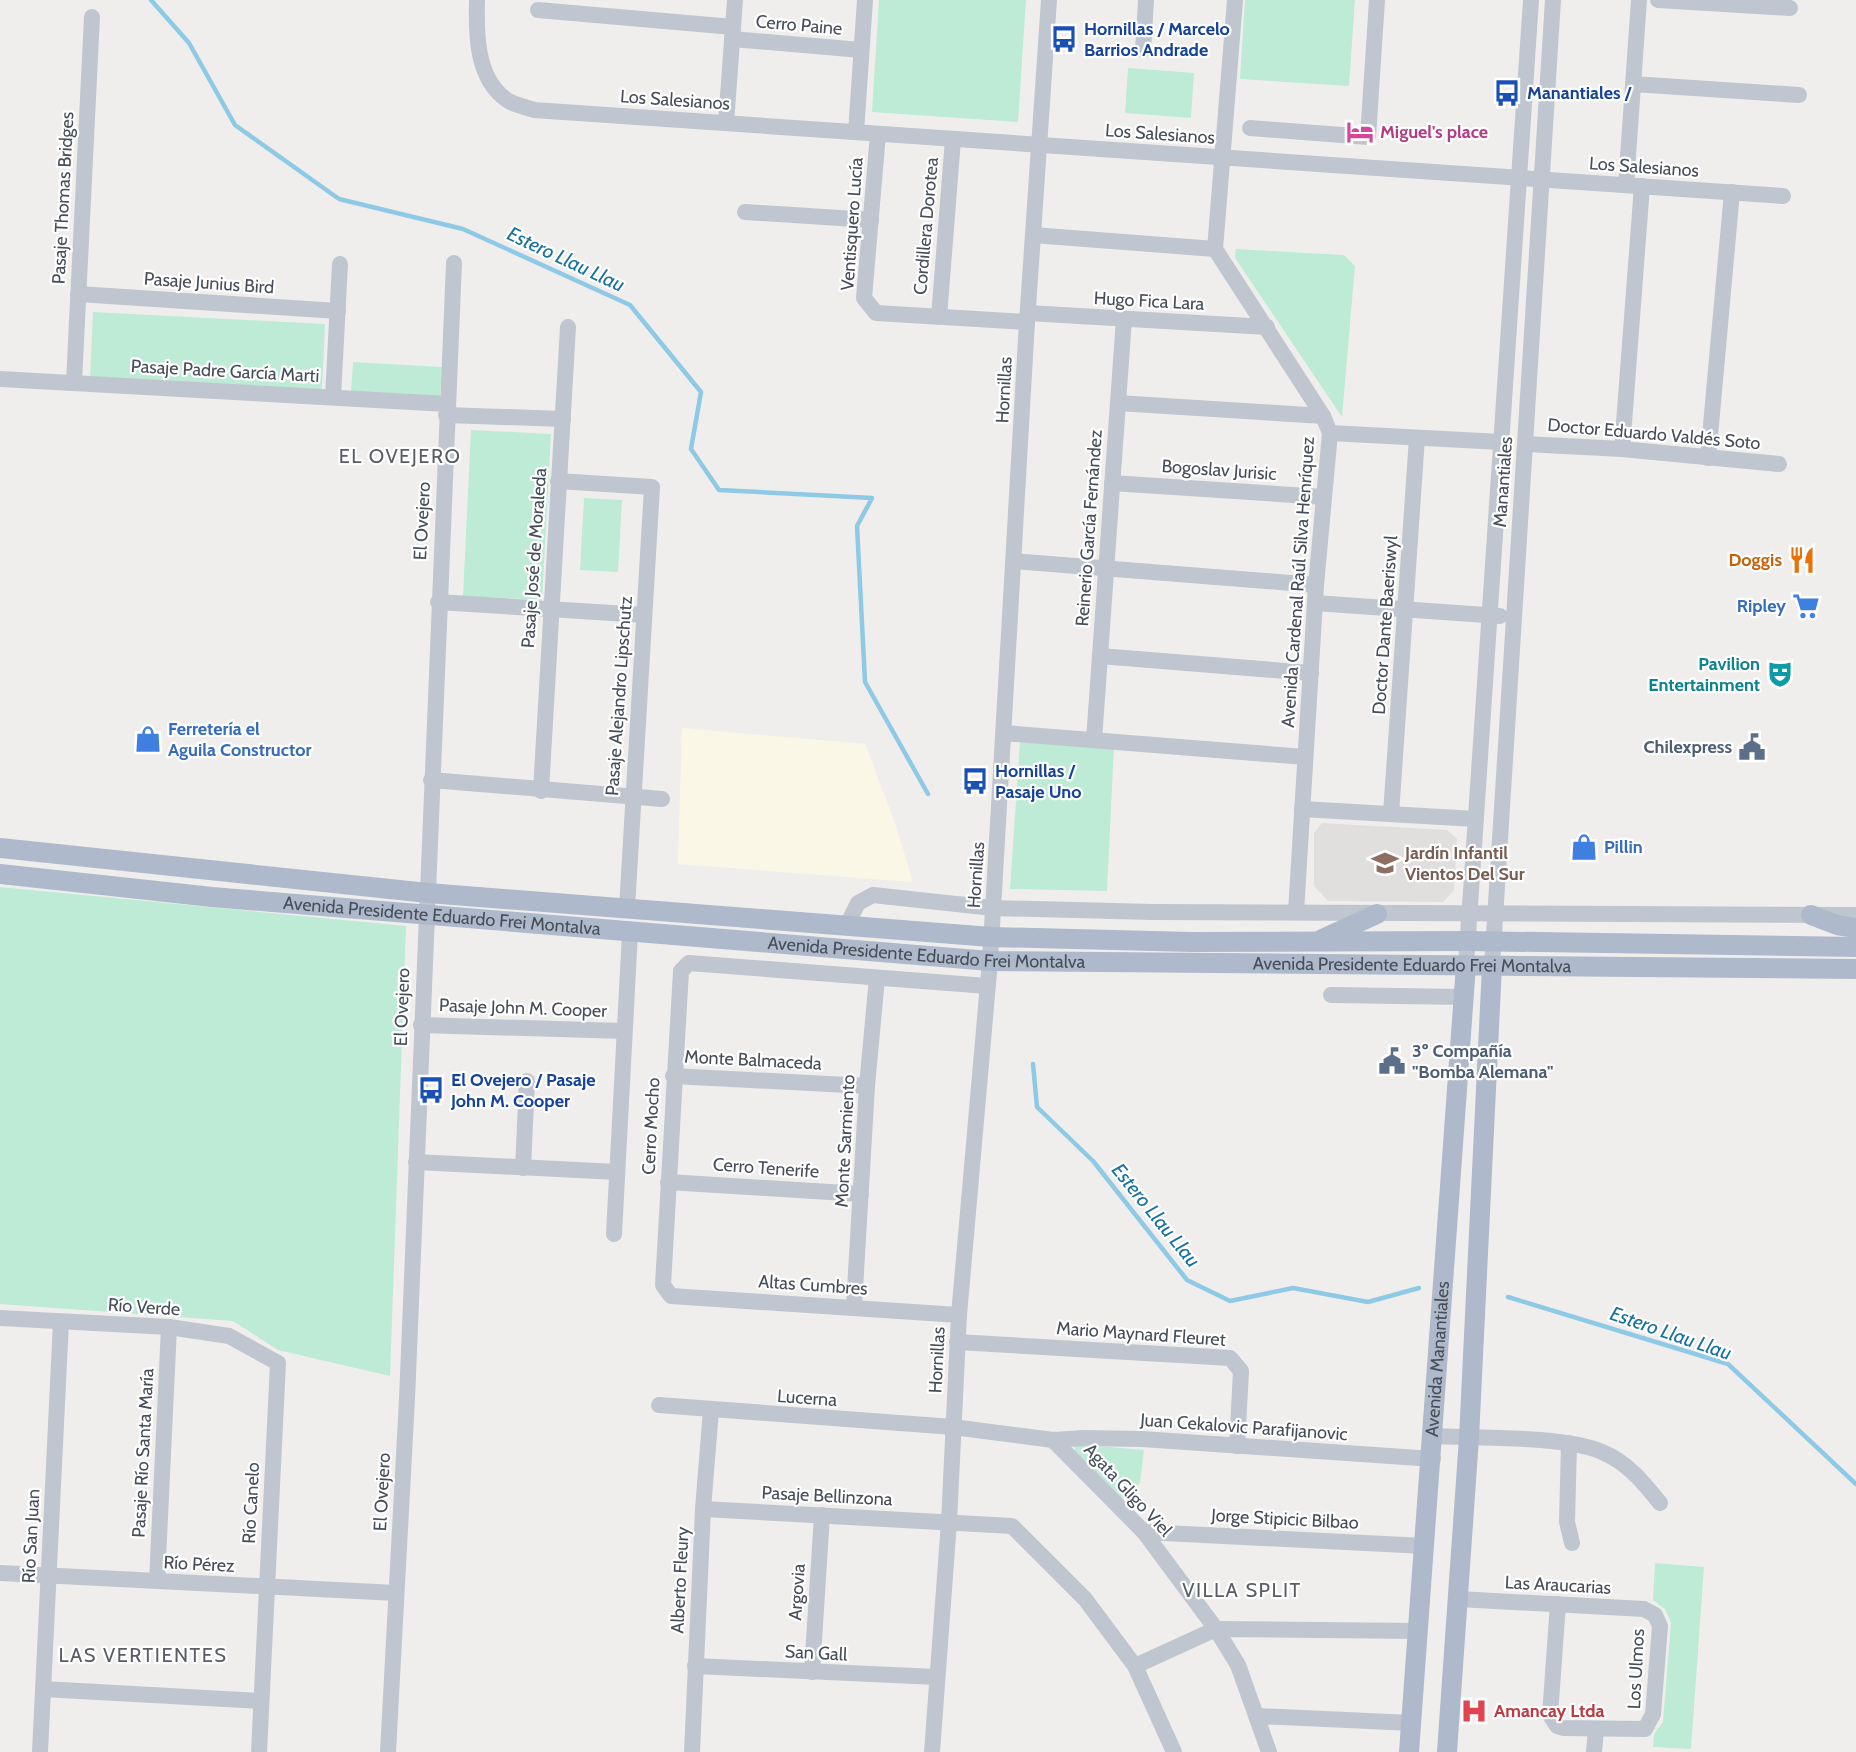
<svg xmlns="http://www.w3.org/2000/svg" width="1856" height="1752" viewBox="0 0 1856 1752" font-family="Cabin,sans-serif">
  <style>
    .commercial { fill: #faf7e7 }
    .education { fill: #e1dfde }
    .green { fill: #beebd5 }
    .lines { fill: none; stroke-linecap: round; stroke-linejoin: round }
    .stream { stroke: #8ec9e6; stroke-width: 4.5 }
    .minor { stroke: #bfc6cf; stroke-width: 16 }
    .major { stroke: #aeb9cb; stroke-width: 20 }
    .labels { text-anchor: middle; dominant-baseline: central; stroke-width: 4.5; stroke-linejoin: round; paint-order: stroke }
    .street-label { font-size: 18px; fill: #474e59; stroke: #fff }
    .transit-label { font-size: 18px; font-weight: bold; fill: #164399; stroke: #fff; text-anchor: start }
    .hotel-label { font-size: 18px; font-weight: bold; fill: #b23c85; stroke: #fff; text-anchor: start }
    .food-label { font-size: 18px; font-weight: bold; fill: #c56008; stroke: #fff; text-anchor: end }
    .shop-label { font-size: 18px; font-weight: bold; fill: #366cbe; stroke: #fff; text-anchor: start }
    .culture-label { font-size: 18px; font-weight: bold; fill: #0d838f; stroke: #fff; text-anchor: end }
    .service-label { font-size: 18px; font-weight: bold; fill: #4e5e75; stroke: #fff; text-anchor: end }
    .education-label { font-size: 18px; font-weight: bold; fill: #785e54; stroke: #fff; text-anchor: start }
    .health-label { font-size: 18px; font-weight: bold; fill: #be3a42; stroke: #fff; text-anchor: start }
    .water-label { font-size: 20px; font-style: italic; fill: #15719e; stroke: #fff }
    .neighbourhood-label { font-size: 20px; letter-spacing: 1.5px; fill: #5a5d62; stroke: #fff }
  </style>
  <rect width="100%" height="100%" fill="#f0eeed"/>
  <polygon class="commercial" points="682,728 865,744 895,823 913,882 678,864"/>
  <polygon class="education" points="1322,823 1447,830 1457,839 1454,890 1443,902 1328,901 1314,886 1314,833"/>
  <g class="green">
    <polygon points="879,0 1026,0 1018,122 872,112"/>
    <polygon points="1245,0 1355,0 1349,86 1240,79"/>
    <polygon points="1128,68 1194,73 1191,118 1125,113"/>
    <polygon points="1236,249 1344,255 1355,266 1342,417 1235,258"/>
    <polygon points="93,312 325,324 322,390 90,378"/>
    <polygon points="353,362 442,367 440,397 351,392"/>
    <polygon points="471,430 551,434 542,600 463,596"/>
    <polygon points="584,498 622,500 618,572 580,570"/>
    <polygon points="1020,742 1114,746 1107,891 1010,889"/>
    <polygon points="0,887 406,926 390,1376 278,1350 233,1321 0,1304"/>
    <polygon points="1076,1444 1144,1450 1140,1483 1121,1501 1074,1452"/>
    <polygon points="1655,1563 1704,1567 1691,1749 1653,1747 1654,1734 1663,1722 1671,1623 1665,1609 1653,1600"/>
  </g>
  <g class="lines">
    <g class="stream">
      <polyline points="151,0 189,43 235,125 339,199 463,229 630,305 701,392 691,449 719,490 872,498 857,526 865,682 928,794"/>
      <polyline points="1033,1064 1037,1107 1093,1161 1187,1280 1230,1301 1293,1288 1368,1302 1419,1288"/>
      <polyline points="1508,1297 1728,1364 1856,1484"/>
    </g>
    <g class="minor">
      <path d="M477,0C476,33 476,79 507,100C514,105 526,107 534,110L1783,196"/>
      <polyline points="1235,0 1215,249 1323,416 1330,433 1316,585 1296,912"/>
      <polyline points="1658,0 1790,8"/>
      <polyline points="538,10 733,27"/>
      <polyline points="732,39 861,50"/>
      <polyline points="1143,50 1146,0"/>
      <polyline points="1633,84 1799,95"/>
      <polyline points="726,123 735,0"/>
      <polyline points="1250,128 1368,137 1377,0"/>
      <polyline points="856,132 865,0"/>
      <polyline points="878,134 864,298 876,313 1027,322"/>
      <polyline points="1626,185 1639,0"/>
      <polyline points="745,212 871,220"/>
      <polyline points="1033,235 1215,249"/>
      <polyline points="78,294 338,311"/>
      <polyline points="1028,313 1267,327"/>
      <polyline points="939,317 953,139"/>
      <polyline points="0,379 447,404"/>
      <polyline points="74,382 92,17"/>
      <polyline points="333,397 340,264"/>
      <polyline points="1118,403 1323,416"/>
      <polyline points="446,415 563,419"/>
      <polyline points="1330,433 1501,442"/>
      <polyline points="1525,444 1622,449 1779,464"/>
      <polyline points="1622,449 1642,186"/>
      <polyline points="1708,458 1732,192"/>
      <polyline points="558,481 652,487 627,908"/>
      <polyline points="1112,483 1324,497"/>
      <polyline points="1014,561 1316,585"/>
      <polyline points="438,602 644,615"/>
      <polyline points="1315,603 1500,616"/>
      <polyline points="1100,656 1311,673"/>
      <polyline points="1004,733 1305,757"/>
      <polyline points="1094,740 1124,319"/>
      <polyline points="431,780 662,799"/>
      <polyline points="541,791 568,327"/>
      <polyline points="1302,809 1476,819"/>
      <polyline points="1391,814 1417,438"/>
      <polyline points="847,925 858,903 873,895 993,908 1152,912 1856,915"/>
      <polyline points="1466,965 1531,0"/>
      <polyline points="1492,966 1553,0"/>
      <polyline points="1331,995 1464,997"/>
      <polyline points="421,1025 624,1031"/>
      <polyline points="673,1076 867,1086"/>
      <polyline points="416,1162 617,1172"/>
      <polyline points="523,1168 527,1081"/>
      <polyline points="668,1182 861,1194"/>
      <polyline points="614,1234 630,933"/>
      <polyline points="854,1306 867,1086 877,978"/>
      <polyline points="959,1315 671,1296 663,1285 681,971 689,963 987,986"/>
      <polyline points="0,1318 169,1327 229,1336 278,1363 259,1752"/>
      <polyline points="957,1342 1230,1358 1241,1371 1237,1446"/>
      <polyline points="659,1405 953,1427 1053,1440 1144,1532 1216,1629 1238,1665 1269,1752"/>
      <path d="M1434,1436C1477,1438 1566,1436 1602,1452C1627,1462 1644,1483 1660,1503"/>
      <polyline points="1053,1440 1084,1438 1142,1439 1433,1459"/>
      <polyline points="1569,1443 1567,1522 1572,1543"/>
      <polyline points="703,1509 1012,1526 1085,1599 1135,1666 1174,1752"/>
      <polyline points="1144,1532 1425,1546"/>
      <polyline points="0,1573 396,1593"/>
      <polyline points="157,1581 169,1327"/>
      <polyline points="1458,1599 1644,1609 1655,1615 1660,1626 1653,1714 1645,1729 1563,1728 1557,1726 1550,1715 1558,1604"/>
      <polyline points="695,1666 936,1677"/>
      <polyline points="1135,1666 1216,1629 1419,1631"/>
      <polyline points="812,1672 822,1515"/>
      <polyline points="43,1689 261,1701"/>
      <polyline points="1257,1716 1412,1723"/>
      <polyline points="40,1752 61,1322"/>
      <polyline points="388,1752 407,1399 454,263"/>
      <polyline points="692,1752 703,1509 711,1410"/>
      <polyline points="932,1752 949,1522 959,1315 990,961 1027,322 1049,0"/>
      <polyline points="1594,1752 1596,1730"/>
    </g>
    <g class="major">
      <polyline points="0,848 428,893 991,937 1192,942 1468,941 1856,947"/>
      <path id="s1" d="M0,874L212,897L990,961L1856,969"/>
      <polyline points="1811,915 1837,925 1856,928"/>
      <polyline points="1322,939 1377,914"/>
      <path id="s2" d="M1409,1752L1466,965"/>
      <polyline points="1447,1752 1469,1438 1492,966"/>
    </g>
  </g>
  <defs>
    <symbol id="bus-bare" viewBox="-9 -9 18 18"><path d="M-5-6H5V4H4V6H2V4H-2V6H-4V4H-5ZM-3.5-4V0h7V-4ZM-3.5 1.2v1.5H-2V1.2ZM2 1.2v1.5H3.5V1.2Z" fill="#1a4fb4" stroke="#fff" stroke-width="2.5" paint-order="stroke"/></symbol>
    <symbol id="hotel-bare" viewBox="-9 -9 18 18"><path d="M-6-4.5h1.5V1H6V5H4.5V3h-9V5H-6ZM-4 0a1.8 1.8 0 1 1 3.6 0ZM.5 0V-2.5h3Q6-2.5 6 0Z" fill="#d1479c" stroke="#fff" stroke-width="2.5" paint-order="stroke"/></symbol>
    <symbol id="restaurant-bare" viewBox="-9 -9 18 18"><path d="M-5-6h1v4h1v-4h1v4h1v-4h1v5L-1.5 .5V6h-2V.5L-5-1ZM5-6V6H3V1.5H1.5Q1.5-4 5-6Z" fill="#e8710a" stroke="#fff" stroke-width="2.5" paint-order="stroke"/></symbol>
    <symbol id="supermarket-bare" viewBox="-9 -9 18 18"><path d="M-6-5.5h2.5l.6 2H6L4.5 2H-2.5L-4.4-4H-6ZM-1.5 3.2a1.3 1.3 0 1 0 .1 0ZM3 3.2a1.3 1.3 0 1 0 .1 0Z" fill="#3f7fe0" stroke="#fff" stroke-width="2.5" paint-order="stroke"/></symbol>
    <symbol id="theatre-bare" viewBox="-9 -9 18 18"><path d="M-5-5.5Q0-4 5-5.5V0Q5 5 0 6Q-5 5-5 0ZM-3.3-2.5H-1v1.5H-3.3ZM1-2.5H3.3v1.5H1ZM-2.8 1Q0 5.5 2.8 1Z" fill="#0f9aa8" stroke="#fff" stroke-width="2.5" paint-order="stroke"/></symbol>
    <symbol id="shop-bare" viewBox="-9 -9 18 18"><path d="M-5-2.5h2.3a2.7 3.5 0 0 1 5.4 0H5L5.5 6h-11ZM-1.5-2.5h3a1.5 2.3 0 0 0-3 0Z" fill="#3f7fe0" stroke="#fff" stroke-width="2.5" paint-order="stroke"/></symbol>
    <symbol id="civic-bare" viewBox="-9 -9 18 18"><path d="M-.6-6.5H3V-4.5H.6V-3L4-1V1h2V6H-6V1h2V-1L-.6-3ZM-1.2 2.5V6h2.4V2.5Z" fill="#5c6f8a" stroke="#fff" stroke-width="2.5" paint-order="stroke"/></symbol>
    <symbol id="school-bare" viewBox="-9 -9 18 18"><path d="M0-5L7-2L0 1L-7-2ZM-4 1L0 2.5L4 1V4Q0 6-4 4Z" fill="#8d6e63" stroke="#fff" stroke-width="2.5" paint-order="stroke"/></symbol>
    <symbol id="hospital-bare" viewBox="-9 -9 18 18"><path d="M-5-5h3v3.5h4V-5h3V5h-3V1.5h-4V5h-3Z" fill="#e0444e" stroke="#fff" stroke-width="2.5" paint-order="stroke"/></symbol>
  </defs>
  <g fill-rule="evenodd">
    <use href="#bus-bare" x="1045" y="20" width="38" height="38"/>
    <use href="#bus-bare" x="1488" y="74" width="38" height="38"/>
    <use href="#hotel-bare" x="1341" y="113" width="38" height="38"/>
    <use href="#restaurant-bare" x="1783" y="541" width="38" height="38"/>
    <use href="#supermarket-bare" x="1787" y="587" width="38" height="38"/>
    <use href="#theatre-bare" x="1761" y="655" width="38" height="38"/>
    <use href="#shop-bare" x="129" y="720" width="38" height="38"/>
    <use href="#civic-bare" x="1733" y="728" width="38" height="38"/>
    <use href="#bus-bare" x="956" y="762" width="38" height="38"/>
    <use href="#shop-bare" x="1565" y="828" width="38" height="38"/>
    <use href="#school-bare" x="1366" y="844" width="38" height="38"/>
    <use href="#civic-bare" x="1373" y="1042" width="38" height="38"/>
    <use href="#bus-bare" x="412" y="1071" width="38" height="38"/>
    <use href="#hospital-bare" x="1455" y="1692" width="38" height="38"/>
  </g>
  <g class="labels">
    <g class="street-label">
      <text transform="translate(799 25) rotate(5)">Cerro Paine</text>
      <text transform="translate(675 100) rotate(4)">Los Salesianos</text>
      <text transform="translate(1160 134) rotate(4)">Los Salesianos</text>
      <text transform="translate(1644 167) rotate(4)">Los Salesianos</text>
      <text transform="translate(63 198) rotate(-87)">Pasaje Thomas Bridges</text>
      <text transform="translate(852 224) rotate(-86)">Ventisquero Lucía</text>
      <text transform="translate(926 226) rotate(-85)">Cordillera Dorotea</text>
      <text transform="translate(209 283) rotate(4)">Pasaje Junius Bird</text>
      <text transform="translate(1149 301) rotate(3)">Hugo Fica Lara</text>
      <text transform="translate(225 371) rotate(3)">Pasaje Padre García Marti</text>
      <text transform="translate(1004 390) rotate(-87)">Hornillas</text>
      <text transform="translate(1654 434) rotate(5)">Doctor Eduardo Valdés Soto</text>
      <text transform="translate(1219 470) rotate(4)">Bogoslav Jurisic</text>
      <text transform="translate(1503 482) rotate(-86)">Manantiales</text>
      <text transform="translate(422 521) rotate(-87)">El Ovejero</text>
      <text transform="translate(1089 528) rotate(-86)">Reinerio García Fernández</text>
      <text transform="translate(534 558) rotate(-86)">Pasaje José de Moraleda</text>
      <text transform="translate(1298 582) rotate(-86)">Avenida Cardenal Raúl Silva Henríquez</text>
      <text transform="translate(1385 625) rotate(-86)">Doctor Dante Baeriswyl</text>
      <text transform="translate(619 696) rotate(-86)">Pasaje Alejandro Lipschutz</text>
      <text transform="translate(976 875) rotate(-86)">Hornillas</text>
      <text stroke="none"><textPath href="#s1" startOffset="444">Avenida Presidente Eduardo Frei Montalva</textPath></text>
      <text stroke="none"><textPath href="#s1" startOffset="930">Avenida Presidente Eduardo Frei Montalva</textPath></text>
      <text stroke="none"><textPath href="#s1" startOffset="1416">Avenida Presidente Eduardo Frei Montalva</textPath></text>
      <text transform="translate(402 1007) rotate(-88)">El Ovejero</text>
      <text transform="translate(523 1008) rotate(2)">Pasaje John M. Cooper</text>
      <text transform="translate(753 1060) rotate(3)">Monte Balmaceda</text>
      <text transform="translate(651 1126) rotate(-87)">Cerro Mocho</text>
      <text transform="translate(845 1141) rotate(-87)">Monte Sarmiento</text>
      <text transform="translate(766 1168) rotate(4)">Cerro Tenerife</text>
      <text transform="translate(813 1285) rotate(4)">Altas Cumbres</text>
      <text transform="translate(144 1307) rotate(4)">Río Verde</text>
      <text transform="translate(1141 1334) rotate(4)">Mario Maynard Fleuret</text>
      <text stroke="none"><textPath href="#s2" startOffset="394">Avenida Manantiales</textPath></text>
      <text transform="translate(937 1360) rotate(-87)">Hornillas</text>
      <text transform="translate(807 1398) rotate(4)">Lucerna</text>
      <text transform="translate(1244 1427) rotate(4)">Juan Cekalovic Parafijanovic</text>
      <text transform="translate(143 1453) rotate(-87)">Pasaje Río Santa María</text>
      <text transform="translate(1128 1490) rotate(47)">Agata Gligo Viel</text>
      <text transform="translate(382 1492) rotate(-87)">El Ovejero</text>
      <text transform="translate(827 1496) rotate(3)">Pasaje Bellinzona</text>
      <text transform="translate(251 1503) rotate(-87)">Río Canelo</text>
      <text transform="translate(1285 1519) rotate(3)">Jorge Stipicic Bilbao</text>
      <text transform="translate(31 1536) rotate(-87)">Río San Juan</text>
      <text transform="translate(199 1564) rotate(3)">Río Pérez</text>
      <text transform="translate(680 1580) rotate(-87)">Alberto Fleury</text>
      <text transform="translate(1558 1585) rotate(3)">Las Araucarias</text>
      <text transform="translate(797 1592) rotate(-86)">Argovia</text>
      <text transform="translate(816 1653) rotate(3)">San Gall</text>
      <text transform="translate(1636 1669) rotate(-87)">Los Ulmos</text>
    </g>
    <g class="transit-label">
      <text x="1084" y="29">Hornillas / Marcelo<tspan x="1084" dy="21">Barrios Andrade</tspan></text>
      <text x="1527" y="93">Manantiales /</text>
      <text x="995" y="771">Hornillas /<tspan x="995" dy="21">Pasaje Uno</tspan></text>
      <text x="451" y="1080">El Ovejero / Pasaje<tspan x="451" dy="21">John M. Cooper</tspan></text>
    </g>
    <g class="hotel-label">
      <text x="1380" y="132">Miguel's place</text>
    </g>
    <g class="food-label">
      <text x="1782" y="560">Doggis</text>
    </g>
    <g class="shop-label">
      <text x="1786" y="606" text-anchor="end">Ripley</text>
      <text x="168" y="729">Ferretería el<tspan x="168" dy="21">Aguila Constructor</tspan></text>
      <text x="1604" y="847">Pillin</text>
    </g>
    <g class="culture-label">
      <text x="1760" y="664">Pavilion<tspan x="1760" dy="21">Entertainment</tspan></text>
    </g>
    <g class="service-label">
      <text x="1732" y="747">Chilexpress</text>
      <text x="1412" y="1051" text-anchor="start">3º Compañía<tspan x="1412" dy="21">"Bomba Alemana"</tspan></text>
    </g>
    <g class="education-label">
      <text x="1405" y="853">Jardín Infantil<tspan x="1405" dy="21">Vientos Del Sur</tspan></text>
    </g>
    <g class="health-label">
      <text x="1494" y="1711">Amancay Ltda</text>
    </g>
    <g class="water-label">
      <text transform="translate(566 259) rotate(25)">Estero Llau Llau</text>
      <text transform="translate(1156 1215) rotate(51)">Estero Llau Llau</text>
      <text transform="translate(1671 1333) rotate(19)">Estero Llau Llau</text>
    </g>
    <g class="neighbourhood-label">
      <text x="400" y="456">EL OVEJERO</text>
      <text x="1242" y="1590">VILLA SPLIT</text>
      <text x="143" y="1655">LAS VERTIENTES</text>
    </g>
  </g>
</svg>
